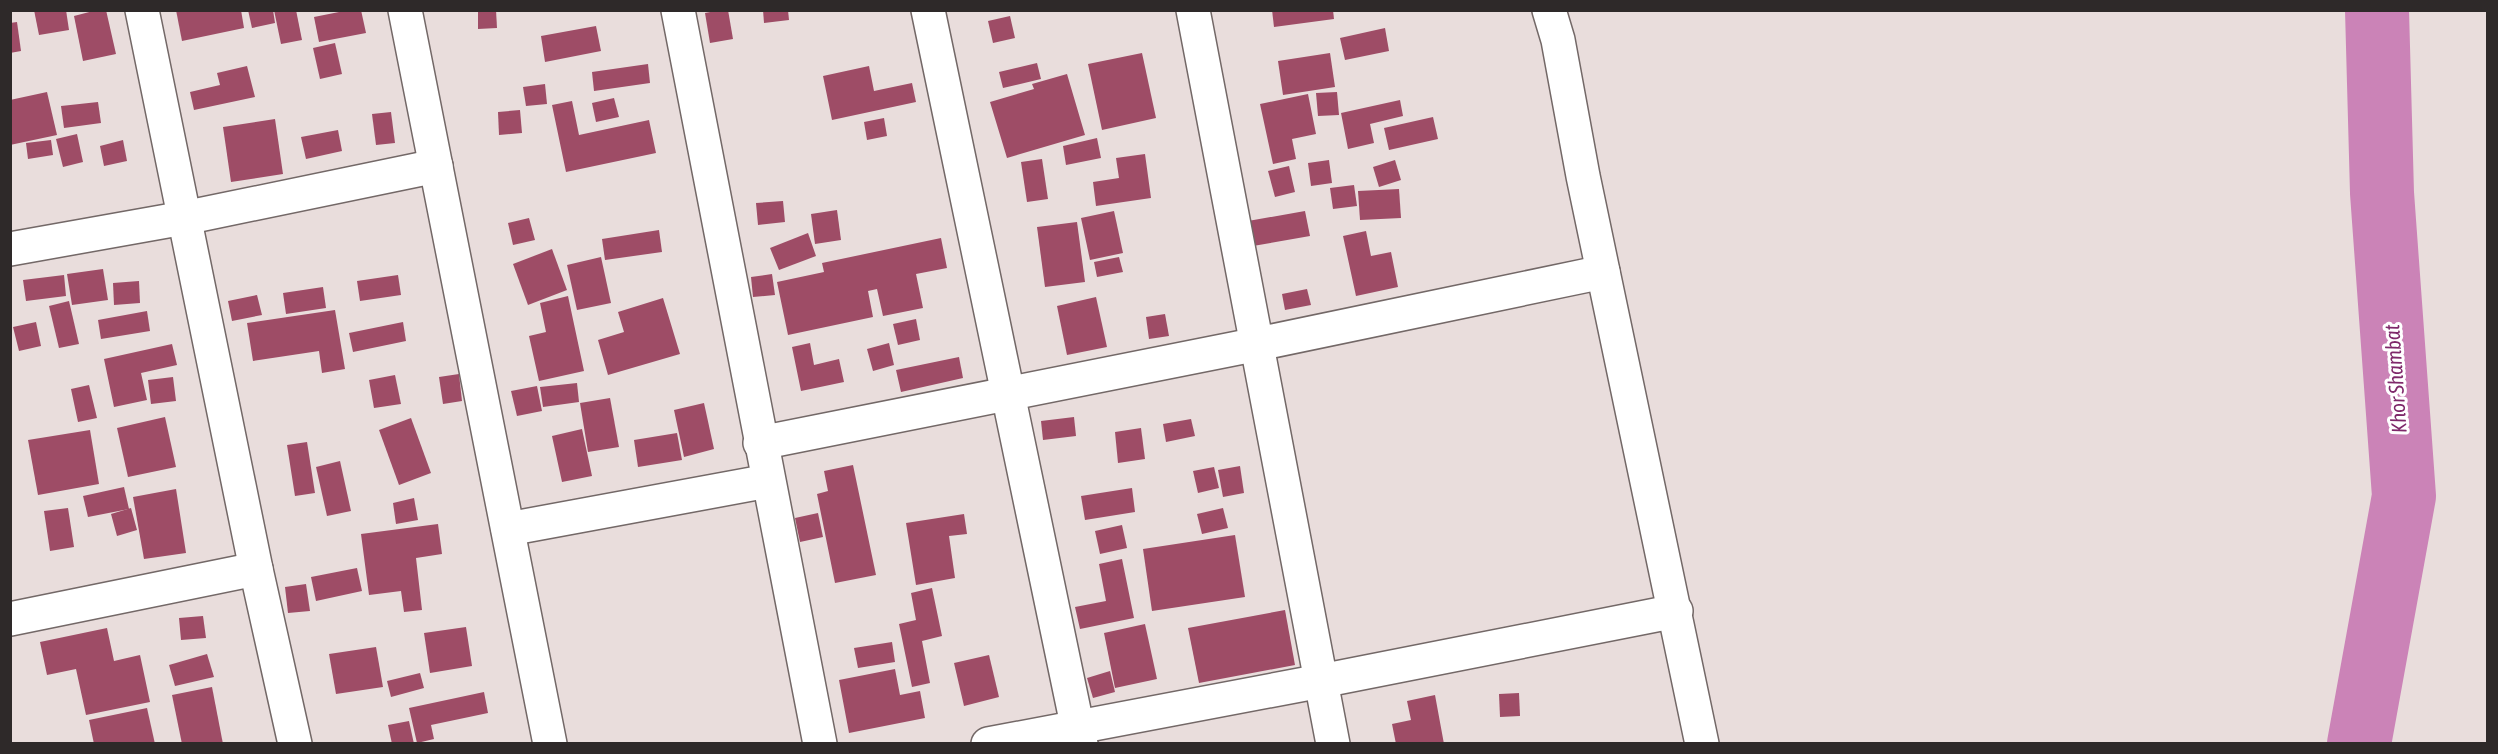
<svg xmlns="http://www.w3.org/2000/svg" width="2498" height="754" viewBox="0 0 2498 754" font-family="'Asap Condensed',sans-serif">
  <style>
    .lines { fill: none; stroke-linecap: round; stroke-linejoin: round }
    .river { stroke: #cb83b7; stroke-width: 64 }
    .building { fill: #9e4c66 }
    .minor-casing { stroke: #736867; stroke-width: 36 }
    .minor { stroke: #fff; stroke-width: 33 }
    .labels { text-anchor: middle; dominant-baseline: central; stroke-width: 6; stroke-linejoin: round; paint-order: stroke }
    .water-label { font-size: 21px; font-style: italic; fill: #7e286a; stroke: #fff }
  </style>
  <rect width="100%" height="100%" fill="#e9dddc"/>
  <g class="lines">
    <polyline class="river" points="2359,744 2404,496 2382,193 2377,10"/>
  </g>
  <g class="building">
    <polygon points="34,10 66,10 69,30 39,35"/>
    <polygon points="97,10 106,10 116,54 83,61 74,16"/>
    <polygon points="176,10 241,10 244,28 182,41"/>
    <polygon points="248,10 273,10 275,23 252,28"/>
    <polygon points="274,10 296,10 302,40 281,44"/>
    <polygon points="349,10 361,10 366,33 319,42 314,17"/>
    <polygon points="478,10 496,10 497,28 478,29"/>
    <polygon points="721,10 728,10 733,39 710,43 705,13"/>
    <polygon points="763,10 788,10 789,20 764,23"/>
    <polygon points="1272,10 1333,10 1334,19 1274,27"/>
    <polygon points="1010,16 1015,38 993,43 988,21"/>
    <polygon points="17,22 21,51 10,53 10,23"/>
    <polygon points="596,26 601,51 545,62 541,36"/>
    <polygon points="1385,28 1389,51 1345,60 1340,38"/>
    <polygon points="335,43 342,74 320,79 313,48"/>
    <polygon points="1142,53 1156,118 1102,130 1088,64"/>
    <polygon points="1330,53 1335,87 1283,95 1278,61"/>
    <polygon points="1037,63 1041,79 1003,88 999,72"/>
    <polygon points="648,64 650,83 594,91 592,72"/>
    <polygon points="247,66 255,97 194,110 190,92 220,85 217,73"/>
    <polygon points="869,66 874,91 912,83 916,102 832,120 823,76"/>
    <polygon points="1067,74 1085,135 1007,158 990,102 1034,89 1032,84"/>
    <polygon points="545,84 547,104 526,106 523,87"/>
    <polygon points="47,92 57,135 10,145 10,100"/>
    <polygon points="1337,92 1339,115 1318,116 1316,93"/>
    <polygon points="1308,94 1316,134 1292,139 1296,159 1273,164 1260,104"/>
    <polygon points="614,98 619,117 596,122 592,103"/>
    <polygon points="1400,100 1403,116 1370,124 1374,143 1348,149 1341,113"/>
    <polygon points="572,101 579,135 649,120 656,153 566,172 552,105"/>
    <polygon points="98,102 101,123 64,128 61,106"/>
    <polygon points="520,110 522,133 499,135 498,112"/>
    <polygon points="391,112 395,143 376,145 372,114"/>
    <polygon points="1433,117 1438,139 1389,150 1384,128"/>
    <polygon points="884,118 887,136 867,140 864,122"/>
    <polygon points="275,119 283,174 231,182 223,127"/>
    <polygon points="338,130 342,151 306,159 301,137"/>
    <polygon points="77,134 83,162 63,167 56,139"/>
    <polygon points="1097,138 1101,158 1066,165 1063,146"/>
    <polygon points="51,140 53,155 28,159 26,143"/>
    <polygon points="123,140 127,161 104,166 100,146"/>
    <polygon points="1145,154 1151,198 1096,206 1093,182 1119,178 1116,158"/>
    <polygon points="1042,159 1048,199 1027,202 1021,162"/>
    <polygon points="1329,160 1332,183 1311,186 1308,163"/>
    <polygon points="1395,160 1401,180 1379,187 1373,167"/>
    <polygon points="1289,166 1295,192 1275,197 1268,171"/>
    <polygon points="1354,185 1357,206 1333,209 1330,188"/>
    <polygon points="1399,189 1401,218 1360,220 1358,191"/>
    <polygon points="783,201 785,222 758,225 756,203"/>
    <polygon points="837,210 841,240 815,244 811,214"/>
    <polygon points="1114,211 1123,253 1090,260 1081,218"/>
    <polygon points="1305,211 1310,236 1253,246 1248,221"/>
    <polygon points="529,218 535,240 513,245 508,223"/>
    <polygon points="1077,222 1085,282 1045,287 1037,227"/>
    <polygon points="659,230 662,252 605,260 602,239"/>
    <polygon points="1366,231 1371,256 1391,252 1398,287 1356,296 1343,236"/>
    <polygon points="808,233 816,256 779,270 770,248"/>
    <polygon points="941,238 947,268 916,274 923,308 883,316 877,289 868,291 873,317 788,335 777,282 824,272 822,263"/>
    <polygon points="552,249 567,290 528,305 513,264"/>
    <polygon points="601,257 611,303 577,310 567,265"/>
    <polygon points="1119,257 1123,272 1097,277 1094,262"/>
    <polygon points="103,269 108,300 72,305 67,274"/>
    <polygon points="772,274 775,295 753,297 751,277"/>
    <polygon points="64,275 66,296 26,301 23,280"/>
    <polygon points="398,275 401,295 360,301 357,281"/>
    <polygon points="139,281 140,303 114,305 113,283"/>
    <polygon points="323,287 326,308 286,314 283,293"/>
    <polygon points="1307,289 1311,305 1285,310 1282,294"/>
    <polygon points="257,295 262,315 232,321 228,301"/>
    <polygon points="568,296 584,371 539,381 529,336 546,332 540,303"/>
    <polygon points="1096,297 1107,347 1067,355 1057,306"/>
    <polygon points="663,298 680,354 608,375 598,340 624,332 618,312"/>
    <polygon points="69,301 79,344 59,348 49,306"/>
    <polygon points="335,310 345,369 322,373 319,351 253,361 247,323"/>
    <polygon points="147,311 150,331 101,339 98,320"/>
    <polygon points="1165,314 1169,336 1149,339 1146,317"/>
    <polygon points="916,319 920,340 898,345 893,324"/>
    <polygon points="36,322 41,346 19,351 13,327"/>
    <polygon points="403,322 406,341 353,352 349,333"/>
    <polygon points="810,343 814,365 839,359 844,382 801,391 792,347"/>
    <polygon points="889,343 894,365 873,371 867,349"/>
    <polygon points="172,344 177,365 141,373 147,400 114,407 104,359"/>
    <polygon points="959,357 963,378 901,392 896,370"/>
    <polygon points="459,374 462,401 443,404 439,377"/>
    <polygon points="395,375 401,404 374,408 369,380"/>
    <polygon points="173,377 176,401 151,404 148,380"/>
    <polygon points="577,383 579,402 543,407 540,387"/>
    <polygon points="89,385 97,418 78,422 71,389"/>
    <polygon points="537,386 542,411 517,416 511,391"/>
    <polygon points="610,398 619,447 588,452 580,403"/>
    <polygon points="704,403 714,449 684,457 674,410"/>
    <polygon points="165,417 176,467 128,477 117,428"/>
    <polygon points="1074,417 1076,436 1043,440 1041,421"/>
    <polygon points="411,418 431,473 399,485 379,430"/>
    <polygon points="1191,419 1195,436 1166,442 1163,424"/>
    <polygon points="1141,428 1145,459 1118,463 1115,432"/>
    <polygon points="582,429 592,476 562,482 552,436"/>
    <polygon points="90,430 99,484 38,495 28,440"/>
    <polygon points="677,433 682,460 638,467 634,440"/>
    <polygon points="307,442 315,493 295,496 287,445"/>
    <polygon points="340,461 351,511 327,516 316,467"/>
    <polygon points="853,465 876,575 835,583 817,494 828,491 824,471"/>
    <polygon points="1240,466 1244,493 1223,497 1218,470"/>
    <polygon points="1214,467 1219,488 1198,493 1193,471"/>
    <polygon points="124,487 129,509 88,517 83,496"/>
    <polygon points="1132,488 1135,512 1085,520 1081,496"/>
    <polygon points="176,489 186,553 144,559 133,497"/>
    <polygon points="414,498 418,520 396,524 393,503"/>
    <polygon points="68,508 74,547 50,551 44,511"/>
    <polygon points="131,508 137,530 117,536 111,514"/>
    <polygon points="1223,508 1228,528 1202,534 1197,514"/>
    <polygon points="818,513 823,537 800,542 795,518"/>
    <polygon points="964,514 967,534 949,536 955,578 916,585 906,523"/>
    <polygon points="438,524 442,554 416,558 422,610 404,612 401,591 369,595 361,534"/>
    <polygon points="1122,525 1127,548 1100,554 1095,531"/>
    <polygon points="1235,535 1245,597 1152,611 1143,549"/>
    <polygon points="1122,559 1134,618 1080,629 1075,607 1106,601 1099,564"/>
    <polygon points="357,568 362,591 316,601 311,577"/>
    <polygon points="306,584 310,611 288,613 285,587"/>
    <polygon points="932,588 942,636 922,641 930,683 912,687 899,624 916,620 911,593"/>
    <polygon points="1285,610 1295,665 1199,683 1188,628"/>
    <polygon points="203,616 206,638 181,640 179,618"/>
    <polygon points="1145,624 1157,679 1115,688 1104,633"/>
    <polygon points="466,627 472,666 430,673 424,633"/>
    <polygon points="107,628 114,661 140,655 150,702 86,715 76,669 47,675 40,642"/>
    <polygon points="892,642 895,662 858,668 854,648"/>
    <polygon points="376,647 383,687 336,694 329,654"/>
    <polygon points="207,654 214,677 175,686 169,665"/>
    <polygon points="989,655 999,697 964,706 954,663"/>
    <polygon points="895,669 900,695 920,691 925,718 849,733 839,680"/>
    <polygon points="1110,671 1115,692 1093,698 1087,678"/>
    <polygon points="420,673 424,688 391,697 387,681"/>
    <polygon points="212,687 223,744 182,744 172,695"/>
    <polygon points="484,692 488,713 431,725 434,739 417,743 409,708"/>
    <polygon points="1519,693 1520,716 1500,717 1499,694"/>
    <polygon points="1435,695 1444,744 1396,744 1392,724 1411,720 1407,701"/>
    <polygon points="147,708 155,744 94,744 89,720"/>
    <polygon points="409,721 414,744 392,744 388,725"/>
  </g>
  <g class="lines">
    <defs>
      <g id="minor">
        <polyline points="142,10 256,569 295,744"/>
        <polyline points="405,10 550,744"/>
        <polyline points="678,10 820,744"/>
        <polyline points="928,10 1081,744"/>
        <polyline points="1193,10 1333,744"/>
        <polyline points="1549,10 1558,40 1583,176 1702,744"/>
        <polyline points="10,249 184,218 436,166"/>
        <polyline points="760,443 1258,344 1603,272"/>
        <polyline points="508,529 768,481"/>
        <polyline points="10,619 256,569"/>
        <polyline points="988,744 1321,681 1676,611"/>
      </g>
    </defs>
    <use href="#minor" class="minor-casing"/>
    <use href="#minor" class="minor"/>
  </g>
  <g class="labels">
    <g class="water-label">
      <text transform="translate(2395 379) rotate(-94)">Khor Shambat</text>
    </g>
  </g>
  <rect width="2498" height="754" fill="none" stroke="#2e2929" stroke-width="24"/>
</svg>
